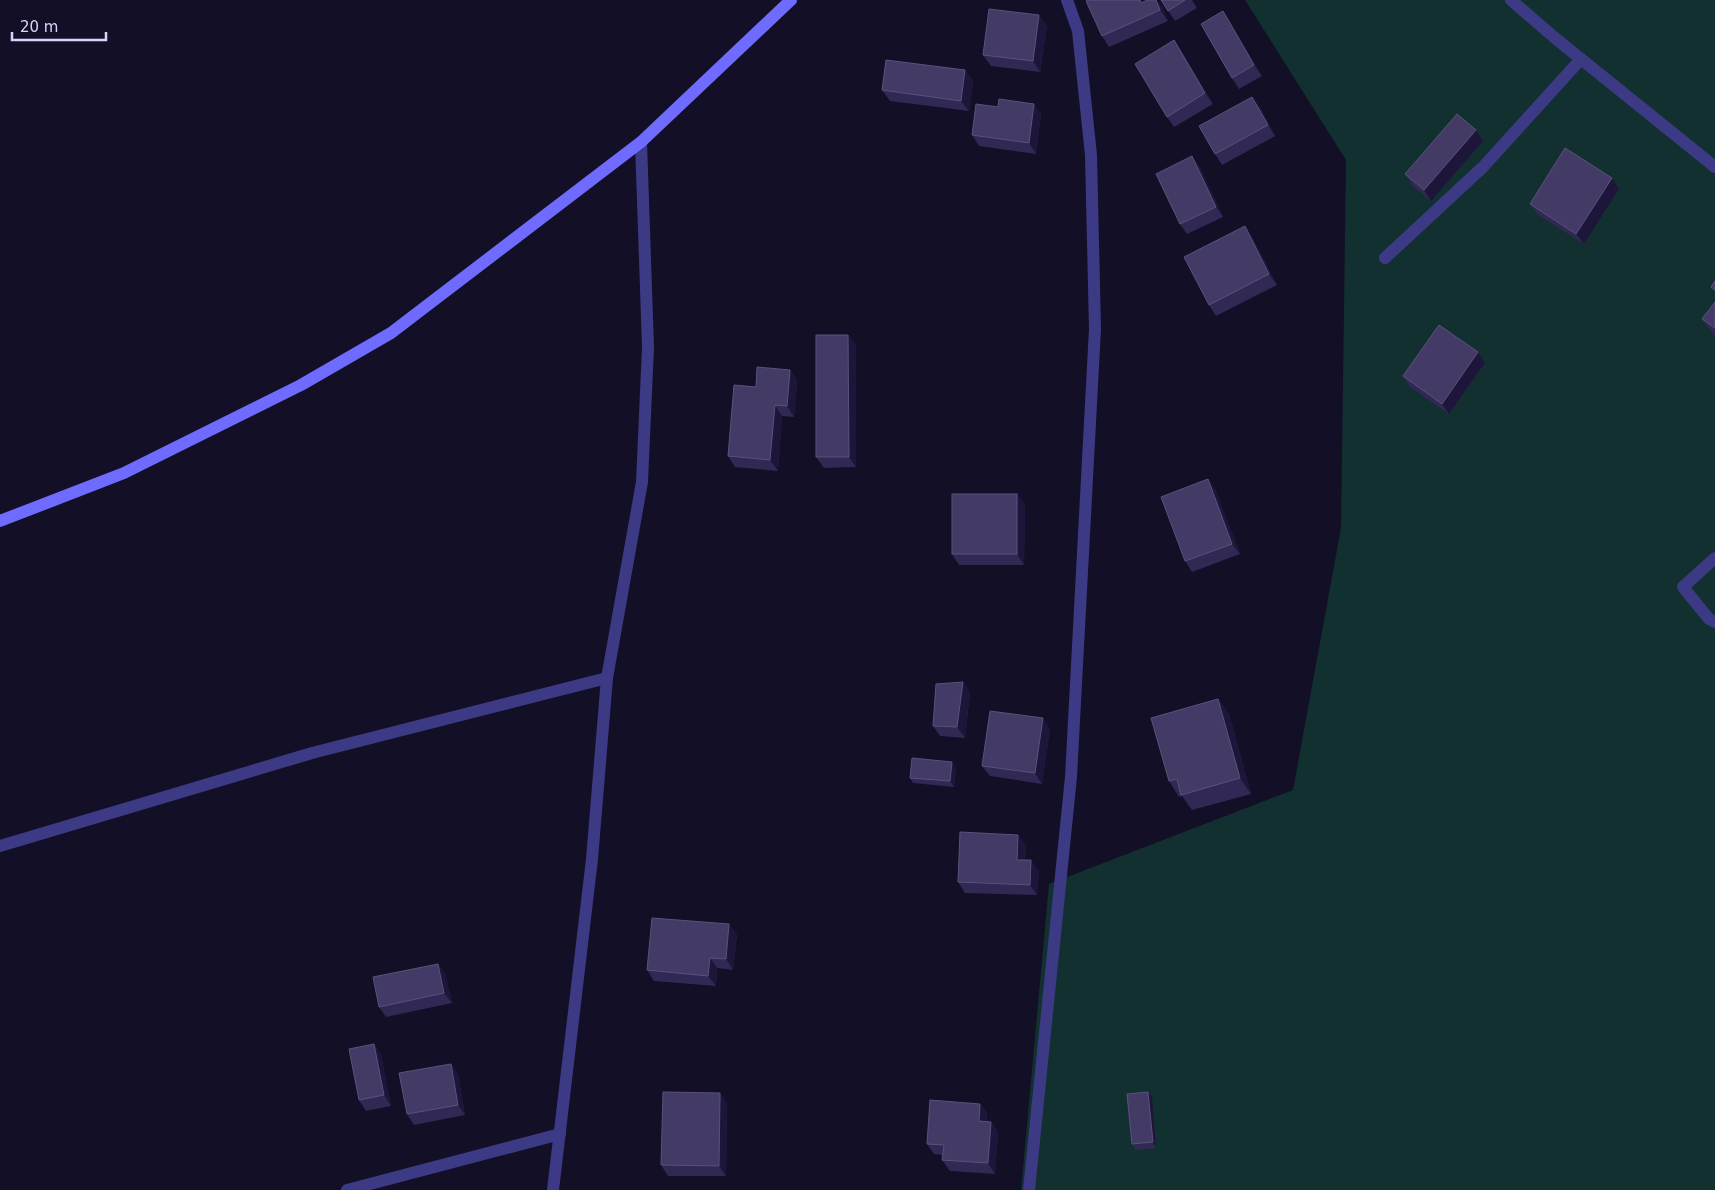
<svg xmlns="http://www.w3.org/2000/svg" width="1715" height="1190" viewBox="0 0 1715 1190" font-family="'DejaVu Sans',sans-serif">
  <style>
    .green { fill: #12302f }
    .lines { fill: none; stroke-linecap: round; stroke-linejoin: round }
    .service { stroke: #3d3a85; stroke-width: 12 }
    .minor { stroke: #3d3a85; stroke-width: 12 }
    .secondary { stroke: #6f6bff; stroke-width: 12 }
    .wall { fill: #312854 }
    .shaded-wall { fill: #1d163a }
    .building { fill: #433a66; stroke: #5a527e }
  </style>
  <rect width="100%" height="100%" fill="#130f26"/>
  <polygon class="green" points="1245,0 1715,0 1715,1190 1021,1190 1049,884 1293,790 1341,528 1346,160"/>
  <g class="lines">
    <g class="service">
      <polyline points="1511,0 1555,38 1715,167"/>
      <polyline points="1385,258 1483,167 1581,59"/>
      <polyline points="1715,558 1683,587 1709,619 1715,622"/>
    </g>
    <g class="minor">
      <polyline points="0,846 312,753 607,678"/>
      <polyline points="347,1190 560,1134"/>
      <polyline points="553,1190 592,859 607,678 642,482 648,347 641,142"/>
      <polyline points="1029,1190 1071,777 1095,329 1091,155 1078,31 1067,0"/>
    </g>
    <polyline class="secondary" points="0,521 124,473 301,385 391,333 641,142 791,0"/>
  </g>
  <g class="wall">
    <polygon points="1147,0 1156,0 1162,7 1168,21 1109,47 1102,36"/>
    <polygon points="1161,0 1192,0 1197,8 1175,21"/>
    <polygon points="1230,22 1262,76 1239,89 1232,78"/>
    <polygon points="1047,26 1040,72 991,66 983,55"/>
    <polygon points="1174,40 1181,51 1213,104 1174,127 1167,117"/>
    <polygon points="965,70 973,81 969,111 890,101 882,90"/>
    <polygon points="998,107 1041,114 1036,154 979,146 972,135"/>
    <polygon points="1260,107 1275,136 1222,165 1215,154"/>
    <polygon points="1476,130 1483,141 1431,201 1412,185 1405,174"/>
    <polygon points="1200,167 1223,217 1187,234 1180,224"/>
    <polygon points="1612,178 1619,189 1584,244 1537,214 1530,204"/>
    <polygon points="1252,237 1277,285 1216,316 1209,305"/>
    <polygon points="1715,302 1715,336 1702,319"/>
    <polygon points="848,335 856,345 856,467 824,468 816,457"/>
    <polygon points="1485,363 1449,414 1410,387 1403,376"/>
    <polygon points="790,370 797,381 794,417 782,416 778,471 735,467 728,456 756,387"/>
    <polygon points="1215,489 1240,554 1192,572 1185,561"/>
    <polygon points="1017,494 1025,505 1024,565 959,565 952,554"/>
    <polygon points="970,692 965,738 940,736 933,726"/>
    <polygon points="1218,699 1229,714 1251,794 1192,810 1182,796 1179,797 1169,781"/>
    <polygon points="1050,729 1042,784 990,776 982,766"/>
    <polygon points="956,768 954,787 913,783 910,778"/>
    <polygon points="1026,845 1025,860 1039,871 1037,895 965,893 958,882"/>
    <polygon points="729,924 737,935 733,970 717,968 716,986 654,981 647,970"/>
    <polygon points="438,964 445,974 452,1003 386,1017 379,1007"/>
    <polygon points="374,1044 381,1055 391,1106 366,1111 359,1100"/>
    <polygon points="451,1064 458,1074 465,1115 414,1125 407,1114"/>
    <polygon points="1148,1092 1152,1097 1156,1148 1136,1150 1132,1144"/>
    <polygon points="720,1093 727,1104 726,1176 668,1176 661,1165"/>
    <polygon points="980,1104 987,1114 987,1121 991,1122 998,1132 995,1174 950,1171 942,1160 943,1155 934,1154 927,1144"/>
  </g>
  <g class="shaded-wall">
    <polygon points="1156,0 1162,7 1168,21 1160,10"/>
    <polygon points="1223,11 1230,22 1262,76 1254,65"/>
    <polygon points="1039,15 1047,26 1040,72 1033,61"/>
    <polygon points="1174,40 1181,51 1213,104 1205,93"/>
    <polygon points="965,70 973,81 969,111 961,101"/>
    <polygon points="1252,97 1260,107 1275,136 1268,125"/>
    <polygon points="1034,104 1041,114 1036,154 1029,143"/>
    <polygon points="1476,130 1483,141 1431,201 1424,190"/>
    <polygon points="1192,156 1200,167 1223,217 1216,207"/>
    <polygon points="1612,178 1619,189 1584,244 1576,234"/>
    <polygon points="1245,226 1252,237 1277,285 1269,274"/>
    <polygon points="848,335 856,345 856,467 849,457"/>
    <polygon points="1478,352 1485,363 1449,414 1442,404"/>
    <polygon points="790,370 797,381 794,417 787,406"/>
    <polygon points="775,405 782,416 778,471 770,460"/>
    <polygon points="1208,479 1215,489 1240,554 1232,544"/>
    <polygon points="1017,494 1025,505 1024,565 1017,554"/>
    <polygon points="963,682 970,692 965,738 957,727"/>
    <polygon points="1218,699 1229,714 1251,794 1240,778"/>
    <polygon points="1043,718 1050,729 1042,784 1035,773"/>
    <polygon points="952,762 956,768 954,787 950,781"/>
    <polygon points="1018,835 1026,845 1025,870 1017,860"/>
    <polygon points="1031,860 1039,871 1037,895 1030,885"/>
    <polygon points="729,924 737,935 733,970 726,959"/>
    <polygon points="710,958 717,968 716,986 708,976"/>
    <polygon points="438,964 445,974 452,1003 444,993"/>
    <polygon points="374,1044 381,1055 391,1106 384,1095"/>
    <polygon points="451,1064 458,1074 465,1115 458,1105"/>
    <polygon points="1148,1092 1152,1097 1156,1148 1153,1142"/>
    <polygon points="720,1093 727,1104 726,1176 719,1166"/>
    <polygon points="980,1104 987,1114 986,1131 979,1121"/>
    <polygon points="991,1122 998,1132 995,1174 988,1163"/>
  </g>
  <g class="building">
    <polygon points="1088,0 1140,0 1141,3 1147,0 1156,0 1160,10 1102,36 1086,1"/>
    <polygon points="1161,0 1185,0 1168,11"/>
    <polygon points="989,9 1039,15 1033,61 983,55"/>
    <polygon points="1223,11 1254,65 1232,78 1201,24"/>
    <polygon points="1174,40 1205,93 1167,117 1135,64"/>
    <polygon points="886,60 965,70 961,101 882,90"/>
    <polygon points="1252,97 1268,125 1215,154 1199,126"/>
    <polygon points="999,99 1034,104 1029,143 972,135 976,104 998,107"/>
    <polygon points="1457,114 1476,130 1424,190 1405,174"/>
    <polygon points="1565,148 1612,178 1576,234 1530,204"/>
    <polygon points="1192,156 1216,207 1180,224 1156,174"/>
    <polygon points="1245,226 1269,274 1209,305 1184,257"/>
    <polygon points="1715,281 1715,290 1711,287"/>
    <polygon points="1715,302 1715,328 1702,319"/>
    <polygon points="1439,325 1478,352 1442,404 1403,376"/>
    <polygon points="816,335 848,335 849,457 816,457"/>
    <polygon points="757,367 790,370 787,406 775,405 770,460 728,456 734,385 756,387"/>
    <polygon points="1208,479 1232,544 1185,561 1161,497"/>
    <rect x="952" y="494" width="65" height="60"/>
    <polygon points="963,682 957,727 933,726 936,684"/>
    <polygon points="1218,699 1240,778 1181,795 1177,779 1169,781 1151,718"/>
    <polygon points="990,711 1043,718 1035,773 982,766"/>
    <polygon points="912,758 952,762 950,781 910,778"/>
    <polygon points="960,832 1018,835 1017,860 1031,860 1030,885 958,882"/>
    <polygon points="652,918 729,924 726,959 710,958 708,976 647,970"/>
    <polygon points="438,964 444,993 379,1007 373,977"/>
    <polygon points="374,1044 384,1095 359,1100 349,1049"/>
    <polygon points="451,1064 458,1105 407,1114 399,1073"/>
    <polygon points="663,1092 720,1093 719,1166 661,1165"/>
    <polygon points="1148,1092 1153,1142 1132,1144 1127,1094"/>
    <polygon points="930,1100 980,1104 979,1121 991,1122 988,1163 942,1160 944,1145 927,1144"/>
  </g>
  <path d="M12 32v8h94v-8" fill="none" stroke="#d9d4ff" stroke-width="2.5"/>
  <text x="20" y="32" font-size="15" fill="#d9d4ff" stroke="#130f26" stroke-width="4" paint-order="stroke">20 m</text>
</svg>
